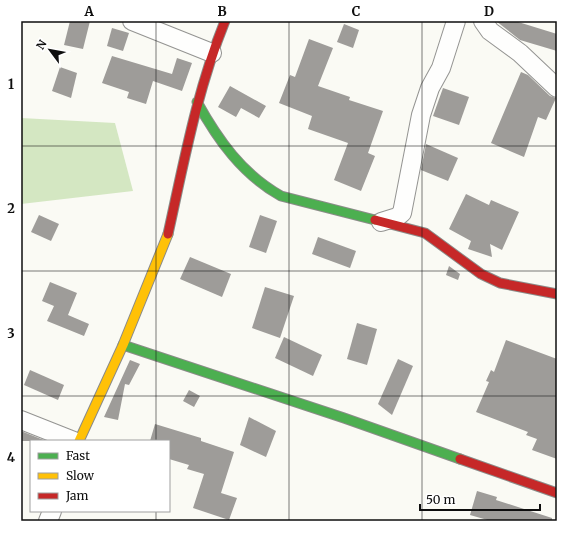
<svg xmlns="http://www.w3.org/2000/svg" width="578" height="542" viewBox="0 0 578 542" font-family="Merriweather,serif">
  <style>
    .forest { fill: #d4e7c2 }
    .building { fill: #9e9c99 }
    .lines { fill: none; stroke-linecap: round; stroke-linejoin: round }
    .street-casing { stroke: #949492; stroke-width: 20 }
    .fast-casing { stroke: #8b8b88; stroke-width: 11 }
    .slow-casing { stroke: #8b8b88; stroke-width: 11 }
    .jam-casing { stroke: #8b8b88; stroke-width: 11 }
    .street { stroke: #fefefd; stroke-width: 18 }
    .fast { stroke: #4caf50; stroke-width: 9 }
    .slow { stroke: #ffc107; stroke-width: 9 }
    .jam { stroke: #c62828; stroke-width: 9 }
    .grid { fill: none; stroke: #0e0e0e; stroke-width: 1; stroke-opacity: 0.55 }
    .neatline { fill: none; stroke: #0e0e0e; stroke-width: 1.5 }
    .grid-label { font-size: 13px; text-anchor: middle; font-weight: bold; fill: #0e0e0e }
  </style>
  <rect width="100%" height="100%" fill="#fafaf4"/>
  <polygon class="forest" points="21,118 115,123 133,191 21,204"/>
  <g class="building">
    <polygon points="70,21 90,21 83,49 64,45"/>
    <polygon points="496,21 515,21 557,34 557,51 520,40"/>
    <polygon points="344,24 359,30 353,48 337,42"/>
    <polygon points="112,28 129,33 123,51 107,46"/>
    <polygon points="309,39 333,48 318,86 350,97 349,100 383,111 368,153 375,156 361,191 334,180 348,143 308,129 312,116 279,103 290,75 295,77"/>
    <polygon points="112,56 172,74 177,58 192,63 182,91 153,81 146,104 127,98 129,92 102,83"/>
    <polygon points="60,67 77,73 71,98 52,91"/>
    <polygon points="521,72 528,75 550,96 556,98 546,120 538,117 524,157 491,143"/>
    <polygon points="230,86 266,106 259,118 241,108 236,117 218,107"/>
    <polygon points="443,88 469,97 459,125 433,116"/>
    <polygon points="426,144 458,158 448,181 421,170"/>
    <polygon points="466,194 489,205 491,200 519,212 502,250 490,244 492,257 468,249 471,241 449,229"/>
    <polygon points="39,215 59,224 51,241 31,232"/>
    <polygon points="260,215 277,221 266,253 249,247"/>
    <polygon points="318,237 356,251 350,268 312,254"/>
    <polygon points="190,257 231,274 222,297 180,279"/>
    <polygon points="449,266 460,274 458,280 446,275"/>
    <polygon points="50,282 77,293 68,315 89,324 84,336 47,321 54,306 42,301"/>
    <polygon points="265,287 294,296 280,338 252,328"/>
    <polygon points="357,323 377,329 367,365 347,359"/>
    <polygon points="284,337 322,355 313,376 275,358"/>
    <polygon points="506,340 557,359 557,459 532,450 537,439 526,435 528,432 476,412 489,382 486,381 491,370 494,372"/>
    <polygon points="398,359 413,366 392,415 378,404"/>
    <polygon points="130,360 140,364 129,385 125,384 118,420 104,417"/>
    <polygon points="30,370 64,385 58,400 24,385"/>
    <polygon points="189,390 200,396 194,407 183,401"/>
    <polygon points="249,417 276,431 266,457 240,445"/>
    <polygon points="155,424 201,438 201,441 234,452 221,493 237,498 229,520 193,508 204,474 187,469 189,465 169,459 169,441 150,441"/>
    <polygon points="21,431 46,441 21,441"/>
    <polygon points="477,491 497,497 496,500 552,518 552,521 491,521 470,515"/>
  </g>
  <g class="lines">
    <defs>
      <g id="street">
        <polyline points="132,21 212,53"/>
        <polyline points="483,21 490,31 520,53 557,88"/>
        <polyline points="381,222 397,217 402,213 421,115 430,88 441,68 456,21"/>
        <polyline points="21,420 74,441"/>
        <polyline points="48,521 52,511"/>
      </g>
      <g id="fast">
        <path d="M197,102C218,140 242,174 281,196L375,220"/>
        <polyline points="123,345 344,418 460,459"/>
      </g>
      <polyline id="slow" points="79,441 123,345 168,234"/>
      <g id="jam">
        <polyline points="375,220 425,233 481,274 500,283 557,294"/>
        <path d="M168,234C184,162 197,90 225,21"/>
        <polyline points="460,459 557,493"/>
      </g>
    </defs>
    <use href="#street" class="street-casing"/>
    <use href="#fast" class="fast-casing"/>
    <use href="#slow" class="slow-casing"/>
    <use href="#jam" class="jam-casing"/>
    <use href="#street" class="street"/>
    <use href="#fast" class="fast"/>
    <use href="#slow" class="slow"/>
    <use href="#jam" class="jam"/>
  </g>
  <path class="grid" d="M156,21V441M289,21V521M422,21V521M21,146H557M21,271H557M21,396H557M156,511V521"/>
  <rect width="578" height="542" fill="none" stroke="#ffffff" stroke-width="44"/>
  <rect x="30" y="440" width="140" height="72" fill="#ffffff" stroke="#9f9f9f"/>
  <rect x="38" y="453" width="20" height="6" fill="#4caf50" stroke="#9f9f9f"/>
  <text x="66" y="460" font-size="12" fill="#0e0e0e">Fast</text>
  <rect x="38" y="473" width="20" height="6" fill="#ffc107" stroke="#9f9f9f"/>
  <text x="66" y="480" font-size="12" fill="#0e0e0e">Slow</text>
  <rect x="38" y="493" width="20" height="6" fill="#c62828" stroke="#9f9f9f"/>
  <text x="66" y="500" font-size="12" fill="#0e0e0e">Jam</text>
  <g transform="translate(50 50) rotate(302)" stroke="#ffffff" stroke-width="3" paint-order="stroke">
  <path d="M0-3L7 15L0 10L-7 15Z" fill="#0e0e0e"/>
  <text y="-6" font-size="11" font-weight="bold" text-anchor="middle" fill="#0e0e0e">N</text>
  </g>
  <path d="M420 504v6h120v-6" fill="none" stroke="#0e0e0e" stroke-width="2"/>
  <text x="426" y="504" font-size="12" fill="#0e0e0e" stroke="#ffffff" stroke-width="3" paint-order="stroke">50 m</text>
  <rect x="22" y="22" width="534" height="498" class="neatline"/>
  <g class="grid-label">
    <text x="89" y="16">A</text>
    <text x="222" y="16">B</text>
    <text x="356" y="16">C</text>
    <text x="489" y="16">D</text>
    <text x="11" y="89">1</text>
    <text x="11" y="213">2</text>
    <text x="11" y="338">3</text>
    <text x="11" y="462">4</text>
  </g>
</svg>
